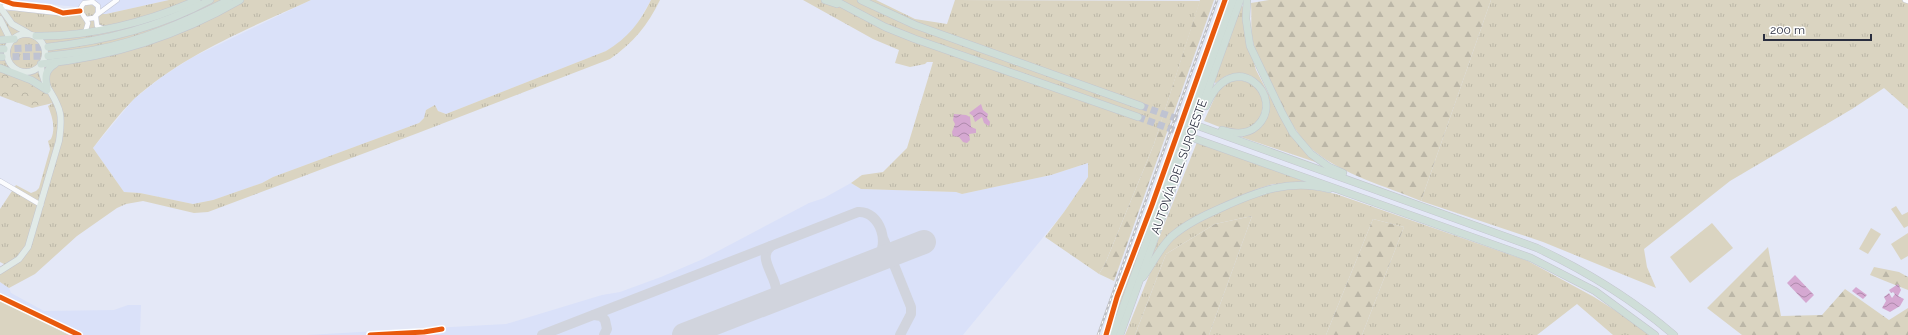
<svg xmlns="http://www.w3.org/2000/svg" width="1908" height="335" viewBox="0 0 1908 335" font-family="Raleway,sans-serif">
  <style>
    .built { fill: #dae1f9 }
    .grass { fill: url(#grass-tufts) }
    .forest { fill: url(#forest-firs) }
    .park { fill: url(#park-crowns) }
    .pitch { fill: #dad4c1 }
    .water { fill: url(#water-waves) }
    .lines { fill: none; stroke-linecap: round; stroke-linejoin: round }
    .taxiway { stroke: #d1d4dd; stroke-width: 10 }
    .runway { stroke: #d1d4dd; stroke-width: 24 }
    .highway-tunnel { stroke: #bfc3d2; stroke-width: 7; stroke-dasharray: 7 3.5; stroke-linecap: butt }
    .minor-casing { stroke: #c1c4d3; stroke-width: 5.5 }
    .major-casing { stroke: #c3c5ce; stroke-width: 7 }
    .highway-casing { stroke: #c3c5ce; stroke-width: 8 }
    .minor { stroke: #fbfcfe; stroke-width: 4.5 }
    .major { stroke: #e1eae7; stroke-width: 6 }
    .highway { stroke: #cfded8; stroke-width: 7 }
    .rail-casing { stroke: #bebfc3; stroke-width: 2.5 }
    .rail { stroke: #fff; stroke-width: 1; stroke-dasharray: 3; stroke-linecap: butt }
    .cycleway-casing { stroke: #fff; stroke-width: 8 }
    .cycleway { stroke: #e8590c; stroke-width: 5 }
    .labels { text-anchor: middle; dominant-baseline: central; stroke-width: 3; stroke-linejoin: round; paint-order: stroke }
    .street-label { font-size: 12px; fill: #2a2e3f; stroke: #fff }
  </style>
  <defs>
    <pattern id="grass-tufts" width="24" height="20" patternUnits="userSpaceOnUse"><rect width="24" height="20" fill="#dad4c1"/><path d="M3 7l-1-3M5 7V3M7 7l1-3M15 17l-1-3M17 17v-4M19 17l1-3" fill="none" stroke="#bbb6a7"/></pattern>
    <pattern id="forest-firs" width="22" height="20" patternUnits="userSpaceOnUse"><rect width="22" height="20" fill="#dad4c1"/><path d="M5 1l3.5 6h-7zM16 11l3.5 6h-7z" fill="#bbb6a7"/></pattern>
    <pattern id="park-crowns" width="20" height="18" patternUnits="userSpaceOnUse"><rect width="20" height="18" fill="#dad4c1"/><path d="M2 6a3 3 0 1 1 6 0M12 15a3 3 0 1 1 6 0" fill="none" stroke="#bbb6a7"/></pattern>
    <pattern id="water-waves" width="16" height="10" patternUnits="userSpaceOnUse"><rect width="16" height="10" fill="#d5a8d1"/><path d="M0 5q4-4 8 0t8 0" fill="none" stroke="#ad89ab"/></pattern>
  </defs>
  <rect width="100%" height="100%" fill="#e4e8f7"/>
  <g class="built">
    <polygon points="9,0 169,0 106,14 74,14 77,7"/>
    <polygon points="311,0 651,0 634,29 618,44 606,51 446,114 438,111 434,106 426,110 424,118 419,123 273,177 262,183 213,200 193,204 140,193 124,192 93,148 134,99 163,76 193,57"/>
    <polygon points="1088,163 1088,177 1064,212 963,335 306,335 506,324 602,295 620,292 661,277 703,259 809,203 824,198 851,183 861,189 956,192 962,194 1051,175"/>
    <polygon points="0,282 9,288 11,293 44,311 114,310 128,305 141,305 140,335 54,335 0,301"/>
  </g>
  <g class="grass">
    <path d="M169,0H311C250,28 184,54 134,99C119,114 106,131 93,148L124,192L140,193L193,204L213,200L262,183L273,177L419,123L424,118L426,110L435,105L438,111L446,114L606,51C628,38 640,22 651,0H660C648,25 633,43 610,59L418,133L208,212L194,213L143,201L126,204L117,208L77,236L35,274L9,288L0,282V267L4,264L0,262V209L16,185L31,193L36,191L39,188L50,149L48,141L51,139C56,128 52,116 48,106L53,103L0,71V10L83,14L84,6L91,4L96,8L95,14H106Z"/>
    <polygon points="803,0 876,0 915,19 947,24 955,0 1200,1 1154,144 1105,264 1099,274 1045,237 1064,212 1088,177 1088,163 1051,175 962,194 956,192 861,189 851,183 862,175 883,172 907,148 933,62 927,62 925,64 910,67 895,63 899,50 873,39"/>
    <polygon points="1221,0 1230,0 1109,335 1102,335"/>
    <polygon points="1491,0 1908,0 1908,109 1884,88 1852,109 1730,181 1644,249 1647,267 1656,288 1543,242 1421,201"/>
    <path d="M1241,4L1243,7L1244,28L1256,70L1276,108L1321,164L1241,137C1290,123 1269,65 1229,75C1224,76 1220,80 1216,83L1214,82Z"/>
    <path d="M1229,81C1235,81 1242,80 1248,82C1272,90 1265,130 1240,131C1228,131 1215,125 1204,121L1219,88Z"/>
    <polygon points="1197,142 1309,183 1273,184 1257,189 1184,223 1147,268"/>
    <polygon points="1301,187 1336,194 1528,261 1594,297 1624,316 1650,335 1613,335 1577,304 1537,335 1362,335 1404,227 1373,219 1326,335 1209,335 1252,216 1215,224 1166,254 1135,335 1125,335 1154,263 1174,238 1195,223 1263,193"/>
  </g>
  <g class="forest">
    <polygon points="1200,0 1214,0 1114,281 1099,274 1105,264 1154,144"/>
    <path d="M1269,0H1491L1421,201C1385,186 1344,175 1314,151C1293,135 1262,71 1254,45C1250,33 1252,16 1251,3Z"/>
    <polygon points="1252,216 1209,335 1135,335 1166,254 1215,224"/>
    <polygon points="1373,219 1404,227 1362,335 1326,335"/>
    <polygon points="1768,247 1781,316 1822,315 1845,289 1889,320 1908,308 1908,335 1742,335 1707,308"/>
    <polygon points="1874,267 1899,272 1908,277 1908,290 1870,275"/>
  </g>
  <path class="park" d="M0,71C20,79 41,85 53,103L32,108L0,96Z"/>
  <g class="pitch">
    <polygon points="1896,206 1902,215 1908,212 1908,226 1904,228 1891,209"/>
    <polygon points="1712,223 1733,248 1690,283 1670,257"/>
    <polygon points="1871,228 1881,234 1868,254 1859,249"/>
    <polygon points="1908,233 1908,256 1901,260 1891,244"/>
    <polygon points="0,300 69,335 0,335"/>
  </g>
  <g class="water">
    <polygon points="981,104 983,110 988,114 987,118 990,122 989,126 984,123 982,117 975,122 973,116 969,113"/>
    <polygon points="954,114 966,115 970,117 971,127 976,129 976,133 969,134 970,140 967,143 963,142 959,137 953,136 952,132 955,124 953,120"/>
    <polygon points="1795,275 1814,295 1806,303 1787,283"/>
    <polygon points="1898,284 1901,290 1898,296 1904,299 1900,306 1890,312 1882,308 1886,301 1884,297 1889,293 1892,298 1895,294 1893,292 1891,293 1889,290"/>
    <polygon points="1856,287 1867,295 1863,299 1852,291"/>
  </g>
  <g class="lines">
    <g class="taxiway">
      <polyline points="884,240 911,307 911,314 900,335"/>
      <path d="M768,303L773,299L776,289C775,275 757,257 771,246"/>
      <polyline points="594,315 601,316 605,320 607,329 604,335"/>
      <path d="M542,335L858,212C880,210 893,247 873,262"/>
    </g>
    <polyline class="runway" points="684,335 924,242"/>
    <g class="highway-tunnel">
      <polyline points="4,49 48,47"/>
      <polyline points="2,57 48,56"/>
      <polyline points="1141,106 1195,125"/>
      <polyline points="1138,117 1190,136"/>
    </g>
    <defs>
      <g id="minor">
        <polyline points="2,0 13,4 50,8 63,13 80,11"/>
        <polyline points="1905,0 1908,1"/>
        <polyline points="4,7 58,13"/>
        <polyline points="98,14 117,0"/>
        <polyline points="96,17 97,26 104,29"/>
        <path d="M85,33L88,23C85,15 76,12 84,3L93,2L98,6V13L94,18L86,19"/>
        <polyline points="0,181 41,205"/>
        <polyline points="0,297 79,335"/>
        <polyline points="370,335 424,332 442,329"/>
      </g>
      <g id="major">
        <polyline points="0,7 12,24 28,33"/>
        <polyline points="0,19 11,41"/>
        <circle cx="26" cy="53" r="19"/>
        <path d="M0,271L19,259L28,247L59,141C60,132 62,123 60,113C56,94 41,85 41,65"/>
      </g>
      <g id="highway">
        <polyline points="825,0 837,4"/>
        <polyline points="834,0 885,27 915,39 1138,117"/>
        <polyline points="861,0 915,25 1141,106"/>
        <polyline points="1247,0 1246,19 1250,46 1282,113 1293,133 1311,154 1329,167 1343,173"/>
        <path d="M36,36C89,37 148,22 197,0"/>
        <polyline points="0,40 14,39"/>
        <path d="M48,47C104,41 160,27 210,0"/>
        <polyline points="0,49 4,49"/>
        <path d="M48,56C63,54 79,53 94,50C142,41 185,22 229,0"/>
        <polyline points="0,57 2,57"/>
        <path d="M41,64C112,57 178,36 240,0"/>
        <polyline points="0,68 31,80 47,90"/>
        <path d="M47,87C45,77 45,70 55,64"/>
        <path d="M1206,106C1233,43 1288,97 1257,126C1247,135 1234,134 1222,130"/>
        <path d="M1201,127L1537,248C1586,271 1632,299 1674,335"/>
        <polyline points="1196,139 1531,258 1595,291 1655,335"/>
        <path d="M1143,277C1153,263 1159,249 1171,237C1186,224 1203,216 1221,208C1256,192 1290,178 1329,189"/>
        <polyline points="1113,335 1233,0"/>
        <polyline points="1120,335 1240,0"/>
      </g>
    </defs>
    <use href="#minor" class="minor-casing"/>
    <use href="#major" class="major-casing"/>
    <use href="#highway" class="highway-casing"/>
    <use href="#minor" class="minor"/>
    <use href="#major" class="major"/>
    <use href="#highway" class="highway"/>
    <defs>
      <polyline id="rail" points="1098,335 1217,0"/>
    </defs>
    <use href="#rail" class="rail-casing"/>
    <use href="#rail" class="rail"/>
    <defs>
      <g id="cycleway">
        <polyline points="2,0 13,4 50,8 63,13 80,11"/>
        <polyline points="0,297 79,335"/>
        <polyline points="370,335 424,332 442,329"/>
        <polyline points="1106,335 1117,297 1152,205 1225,0"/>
      </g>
    </defs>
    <use href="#cycleway" class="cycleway-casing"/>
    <use href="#cycleway" class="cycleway"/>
  </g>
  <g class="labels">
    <g class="street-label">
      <text transform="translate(1179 167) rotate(-70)">AUTOVÍA DEL SUROESTE</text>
    </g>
  </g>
  <path d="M1764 34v6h107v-6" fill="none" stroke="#2a2e3f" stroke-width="2"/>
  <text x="1770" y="34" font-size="12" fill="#2a2e3f" stroke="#ffffff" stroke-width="3" paint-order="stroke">200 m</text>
</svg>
